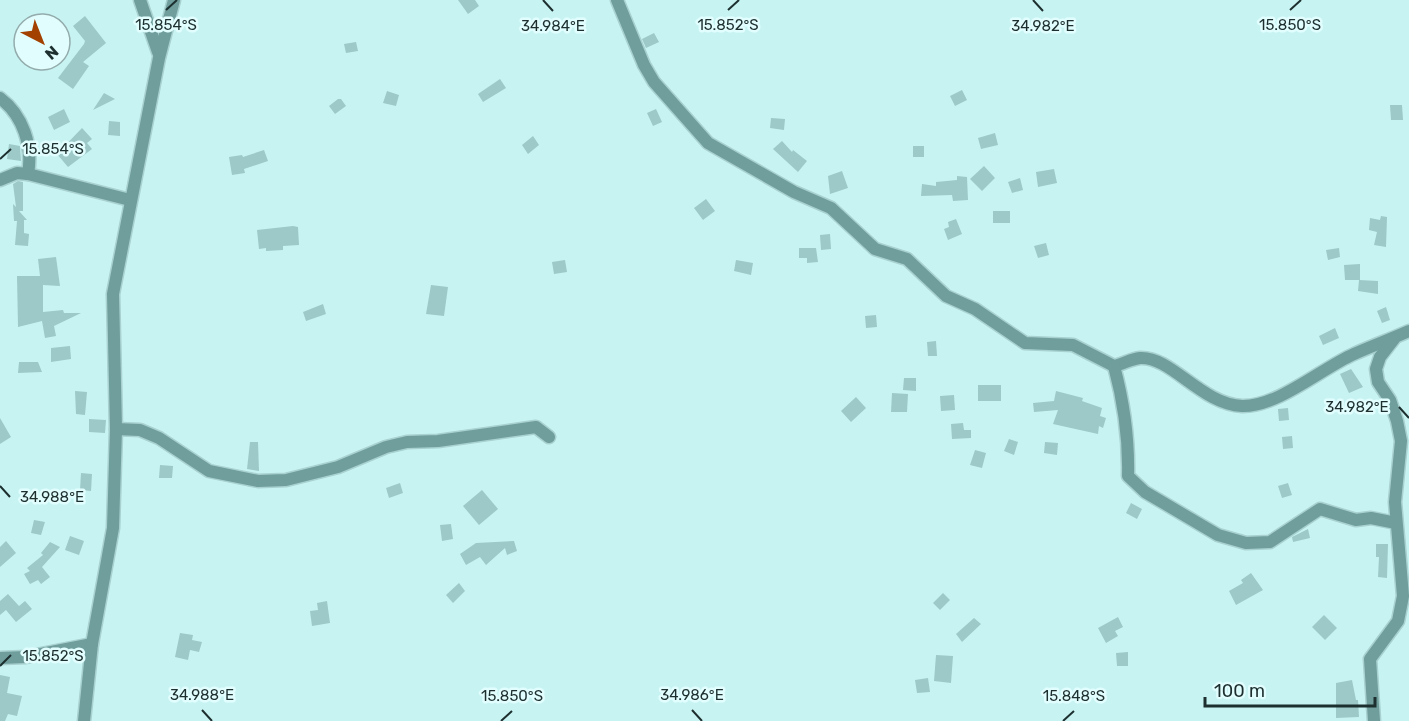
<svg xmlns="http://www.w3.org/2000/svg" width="1409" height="721" viewBox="0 0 1409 721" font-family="Rubik,sans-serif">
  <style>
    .building { fill: #9dc9c8 }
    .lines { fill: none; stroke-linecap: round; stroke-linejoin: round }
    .minor-casing { stroke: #a8d1d0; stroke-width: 15 }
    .minor { stroke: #6f9e9d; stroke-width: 12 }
    .ticks { fill: none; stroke: #1d2f2f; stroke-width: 2 }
    .ticks-label { font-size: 15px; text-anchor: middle; fill: #1d2f2f; stroke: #e2fdfd; stroke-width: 5; stroke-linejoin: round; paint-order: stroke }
  </style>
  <rect width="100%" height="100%" fill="#c7f4f3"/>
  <g class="building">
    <polygon points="458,0 475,0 479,6 468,14"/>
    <polygon points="85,16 106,43 83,62 89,66 73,89 58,78 84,44 85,41 73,26"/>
    <polygon points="654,33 659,42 646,48 642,39"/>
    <polygon points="356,42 358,51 346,53 344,44"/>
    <polygon points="500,79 506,88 483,102 478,94"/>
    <polygon points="962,90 967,100 955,106 950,96"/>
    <polygon points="387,91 399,95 396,106 383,103"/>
    <polygon points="104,93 115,99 93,110"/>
    <polygon points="338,99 341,99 346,106 335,114 329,106"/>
    <polygon points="1390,105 1402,105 1403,120 1391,120"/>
    <polygon points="64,109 70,122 54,130 48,117"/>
    <polygon points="656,109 662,122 653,126 647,113"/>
    <polygon points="771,118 785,119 784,130 770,128"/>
    <polygon points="109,121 120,122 120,136 108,135"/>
    <polygon points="82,128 92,139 87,143 92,149 68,167 57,154"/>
    <polygon points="995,133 998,145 981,149 978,138"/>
    <polygon points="533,136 539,145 528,154 522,145"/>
    <polygon points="782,141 792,152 793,150 807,161 798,172 773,149"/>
    <polygon points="9,144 20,146 21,161 7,159"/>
    <rect x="913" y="146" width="11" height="11"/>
    <polygon points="264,150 268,161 244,169 245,173 232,175 229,157 242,155 243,157"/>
    <polygon points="984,166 995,178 982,191 970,179"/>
    <polygon points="1054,169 1057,183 1038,187 1036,172"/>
    <polygon points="842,171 848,188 830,194 828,176"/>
    <polygon points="957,176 967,177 968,200 953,201 952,195 921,196 922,184 936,186 936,182 957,180"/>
    <polygon points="1020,178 1023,190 1012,193 1008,182"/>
    <polygon points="18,181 23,182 23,211 19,211 27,220 24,220 24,233 29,234 28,246 15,245 17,221 14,221 13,204 16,207 13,184"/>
    <polygon points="706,199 715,211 703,220 694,208"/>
    <rect x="993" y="211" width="17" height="12"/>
    <polygon points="1381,216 1387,217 1386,247 1374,245 1377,232 1369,230 1370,218 1380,220"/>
    <polygon points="956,219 962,234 948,240 944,229 949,227 948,222"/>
    <polygon points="293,226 298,227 299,245 283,246 283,250 266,251 266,248 259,249 257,230"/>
    <polygon points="830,234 831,249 821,250 820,235"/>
    <polygon points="1046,243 1049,255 1038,258 1034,246"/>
    <polygon points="799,248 816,248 818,262 807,263 807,258 799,258"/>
    <polygon points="1339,248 1340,257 1328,260 1326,250"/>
    <polygon points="56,257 60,286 43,285 43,312 63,310 64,313 81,313 54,326 56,336 45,338 42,321 18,327 17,276 40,276 38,259"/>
    <polygon points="565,260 567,272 554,274 552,262"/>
    <polygon points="736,260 753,263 751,275 734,271"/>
    <polygon points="1360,264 1360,280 1345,280 1344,265"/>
    <polygon points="1359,280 1378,281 1378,294 1358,291"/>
    <polygon points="431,285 448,287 444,316 426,314"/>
    <polygon points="323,304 326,314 306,321 303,312"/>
    <polygon points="1386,307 1390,320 1382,323 1377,311"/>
    <polygon points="876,315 877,327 866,328 865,316"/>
    <polygon points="1335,328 1339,338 1323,345 1319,336"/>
    <polygon points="936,341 937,356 928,356 927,342"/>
    <polygon points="70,346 71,359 51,362 51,348"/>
    <polygon points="19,362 38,362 42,372 18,373"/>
    <polygon points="1351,369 1363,387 1349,393 1340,374"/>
    <polygon points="904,378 916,378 916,391 903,390"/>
    <rect x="978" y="385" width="23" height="16"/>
    <polygon points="75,391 87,392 85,415 76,414"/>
    <polygon points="1056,391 1083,398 1082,401 1102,408 1100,416 1106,418 1103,428 1099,426 1098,434 1053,424 1058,410 1034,412 1033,403 1054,401"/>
    <polygon points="892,393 908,394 907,412 891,412"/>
    <polygon points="954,395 955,410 941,411 940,396"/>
    <polygon points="856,397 866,408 851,422 841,411"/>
    <polygon points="1288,408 1289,420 1279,421 1278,409"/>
    <polygon points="0,418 11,437 0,444"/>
    <polygon points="89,419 106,420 105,433 89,432"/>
    <polygon points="963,423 964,430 971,430 971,438 952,439 951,424"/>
    <polygon points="1292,436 1293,448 1283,449 1282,437"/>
    <polygon points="1009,439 1018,442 1014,455 1004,451"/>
    <polygon points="250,442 258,442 259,471 247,469"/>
    <polygon points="1045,442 1058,443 1057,455 1044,453"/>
    <polygon points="975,450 986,453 982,468 970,465"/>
    <polygon points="160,465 173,466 172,478 159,478"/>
    <polygon points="81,473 92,474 91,491 80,490"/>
    <polygon points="400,483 403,493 389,498 386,488"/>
    <polygon points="1288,483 1292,495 1282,498 1278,486"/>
    <polygon points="482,490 498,509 479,525 463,506"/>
    <polygon points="1131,503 1142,509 1137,519 1126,513"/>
    <polygon points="34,520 45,522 41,535 31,533"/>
    <polygon points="451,524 453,539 442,541 440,525"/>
    <polygon points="1308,529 1310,538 1293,542 1292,537"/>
    <polygon points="70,536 84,541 79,555 65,550"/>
    <polygon points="6,541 16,553 0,567 0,547"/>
    <polygon points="514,541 517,551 507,555 505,548 486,565 480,557 466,565 460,554 476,543"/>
    <polygon points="50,542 60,547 42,567 50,577 41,584 38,580 30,584 24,574 30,571 27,568 43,555 41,553"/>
    <polygon points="1376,544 1388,544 1387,578 1378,577 1379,557 1376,557"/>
    <polygon points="1251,573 1263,590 1236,605 1229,591 1243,583 1241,580"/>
    <polygon points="459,583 465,591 453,603 446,595"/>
    <polygon points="943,593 950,600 940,610 933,603"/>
    <polygon points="8,594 19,606 25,601 32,609 16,622 6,610 0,615 0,601"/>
    <polygon points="327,601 330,623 312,626 310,611 318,610 317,603"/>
    <polygon points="1324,615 1337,628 1325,640 1312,627"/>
    <polygon points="1118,617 1123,627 1115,631 1118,636 1106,643 1098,628"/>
    <polygon points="974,618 981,624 962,642 956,634"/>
    <polygon points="180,633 193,635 192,640 202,642 199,652 190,650 188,660 175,657"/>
    <polygon points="1128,652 1128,666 1117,666 1116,653"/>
    <polygon points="936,655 953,656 951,683 934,681"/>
    <polygon points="0,675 10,677 7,693 22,696 17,716 8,714 5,721 0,721"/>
    <polygon points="928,678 930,692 917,693 915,680"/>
    <polygon points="1352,680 1356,700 1358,700 1359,717 1336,718 1336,683"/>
  </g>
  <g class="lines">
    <defs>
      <g id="minor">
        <polyline points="140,0 158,52"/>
        <path d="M617,0L644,65L654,82L708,143L794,192L831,208L875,249L907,259L946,296L975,309L1025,343L1073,345L1114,366C1123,364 1131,359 1140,358C1171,356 1201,404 1242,406C1278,407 1322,368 1354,354C1372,346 1391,339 1409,331"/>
        <path d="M0,98C23,115 33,146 28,174"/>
        <polyline points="0,180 17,173 28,174 130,200"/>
        <path d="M1114,366C1124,403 1129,437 1128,476L1145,492L1218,535L1246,543L1270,542L1320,509L1356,520L1371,518L1396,523"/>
        <polyline points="116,429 140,430 159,438 209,471 258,481 286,480 338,467 386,447 407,442 438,441 536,427 549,437"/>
        <polyline points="0,658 26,657 92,644"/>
        <polyline points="84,721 92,644 113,528 116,429 113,294 159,58 174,0"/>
        <polyline points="1374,721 1370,659 1398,621 1403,596 1395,502 1401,441 1397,421 1390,400 1378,382 1376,369 1380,357 1394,339"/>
      </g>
    </defs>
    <use href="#minor" class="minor-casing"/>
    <use href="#minor" class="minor"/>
  </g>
  <path class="ticks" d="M543,0L553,11M1033,0L1043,11M166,10L177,0M728,10L739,0M1290,10L1301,0M0,159L11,149M1399,407L1409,418M0,486L10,497M0,666L11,655M202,710L212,721M692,710L702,721M501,721L512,711M1063,721L1074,711"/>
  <g class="ticks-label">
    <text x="166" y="30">15.854°S</text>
    <text x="728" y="30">15.852°S</text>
    <text x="1290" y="30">15.850°S</text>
    <text x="553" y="31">34.984°E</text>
    <text x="1043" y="31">34.982°E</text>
    <text x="53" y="154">15.854°S</text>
    <text x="1357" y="412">34.982°E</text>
    <text x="52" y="502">34.988°E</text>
    <text x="53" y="661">15.852°S</text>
    <text x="202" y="700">34.988°E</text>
    <text x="692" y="700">34.986°E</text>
    <text x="512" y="701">15.850°S</text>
    <text x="1074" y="701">15.848°S</text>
  </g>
  <g transform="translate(42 42) rotate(138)"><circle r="28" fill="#e2fdfd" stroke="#93abab" stroke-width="1.5"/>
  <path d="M0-4.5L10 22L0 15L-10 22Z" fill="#a34100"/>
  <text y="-9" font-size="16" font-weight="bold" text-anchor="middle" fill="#1d2f2f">N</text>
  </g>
  <path d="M1205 697v9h170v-9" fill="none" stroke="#1d2f2f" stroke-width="3"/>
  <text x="1214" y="697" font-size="18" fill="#1d2f2f" stroke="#e2fdfd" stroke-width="4.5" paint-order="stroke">100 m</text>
</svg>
